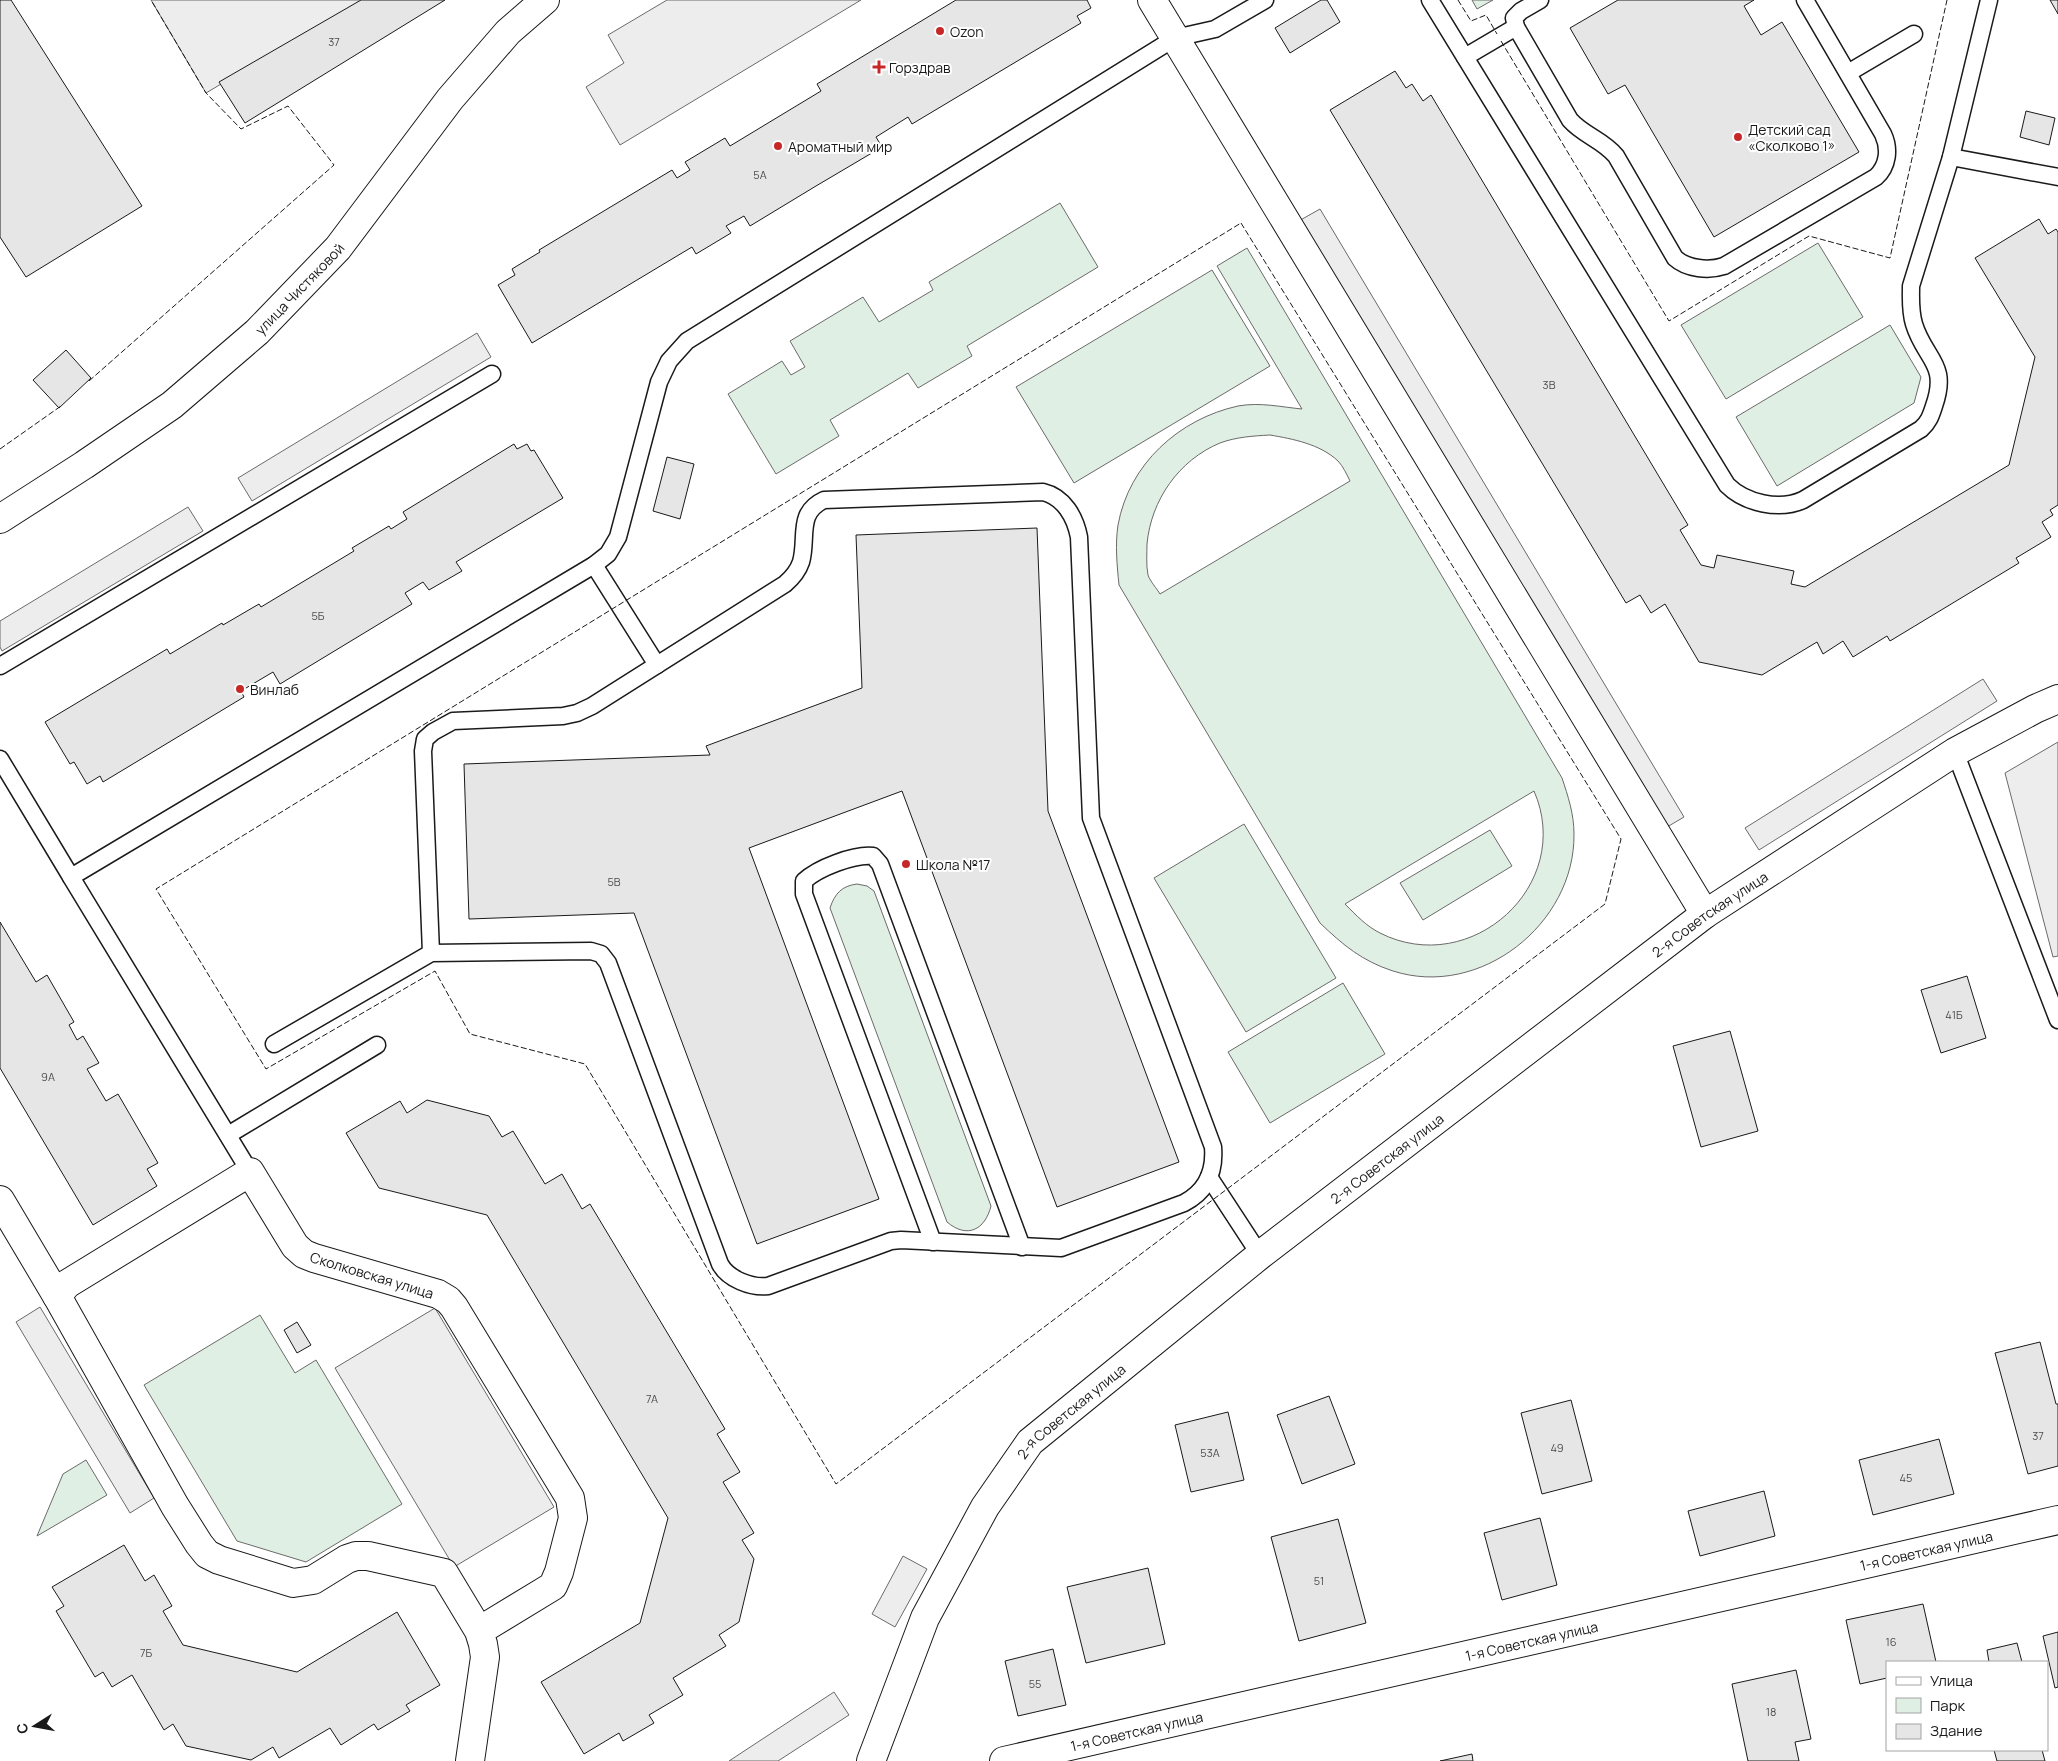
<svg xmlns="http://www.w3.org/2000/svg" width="2058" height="1761" viewBox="0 0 2058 1761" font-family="Manrope,sans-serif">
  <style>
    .green { fill: #e0efe3; stroke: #6a6a6a; fill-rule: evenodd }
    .parking { fill: #ededed; stroke: #6a6a6a }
    .building { fill: #e6e6e6; stroke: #1a1a1a }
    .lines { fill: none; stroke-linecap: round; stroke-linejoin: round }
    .service-casing { stroke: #1a1a1a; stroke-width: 19 }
    .minor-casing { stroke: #1a1a1a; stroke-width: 30 }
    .tertiary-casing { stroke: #1a1a1a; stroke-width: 30 }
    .service { stroke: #fff; stroke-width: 16 }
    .minor { stroke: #fff; stroke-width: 28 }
    .tertiary { stroke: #fff; stroke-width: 28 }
    .fence { stroke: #1a1a1a; stroke-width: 1; stroke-dasharray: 6 2.5; stroke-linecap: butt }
    .poi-dot { fill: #c62828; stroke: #fff; stroke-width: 2 }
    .labels { text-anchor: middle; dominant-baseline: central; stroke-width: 4; stroke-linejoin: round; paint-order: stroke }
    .number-label { font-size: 11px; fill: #4d4d4d }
    .poi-label { font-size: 14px; fill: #1a1a1a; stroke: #fff; text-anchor: start }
    .street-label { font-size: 14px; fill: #1a1a1a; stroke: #fff }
  </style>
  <rect width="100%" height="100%" fill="#fff"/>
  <g class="green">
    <polygon points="1472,0 1493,0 1477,9"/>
    <polygon points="1060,203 1098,267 967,346 972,356 918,388 908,373 830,420 839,436 776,474 728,394 782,361 791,375 805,367 790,341 863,297 879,322 933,290 929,282"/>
    <polygon points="1818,243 1863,317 1726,399 1681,325"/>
    <path d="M1247,248L1562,778C1568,796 1574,814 1574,834C1575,924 1480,999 1393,971C1362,961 1343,945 1320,923L1119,585C1117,565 1115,545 1118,525C1129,464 1179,419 1238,406C1260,402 1281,407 1302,409L1217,266ZM1270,435C1293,439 1320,444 1338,461C1343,466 1347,475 1350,481L1160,594C1157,589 1150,581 1148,575C1146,565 1147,553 1147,544C1151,500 1179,460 1220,443C1236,437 1253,436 1270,435ZM1534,791C1575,885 1471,979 1380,933C1366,926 1356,915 1345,904Z"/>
    <polygon points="1212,270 1270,366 1074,483 1016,387"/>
    <polygon points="1890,325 1921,377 1914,403 1777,486 1736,417"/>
    <polygon points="1244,824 1336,978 1246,1032 1154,878"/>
    <polygon points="1490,830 1512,866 1423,920 1400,883"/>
    <path d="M857,884L867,886L874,891L991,1206C985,1230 967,1239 947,1222L830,908C835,893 842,886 857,884Z"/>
    <polygon points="1343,983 1385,1054 1270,1123 1228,1052"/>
    <polygon points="260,1315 295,1373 316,1360 402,1504 306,1562 237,1541 144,1385"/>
    <polygon points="86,1460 107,1495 37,1536 63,1474"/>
  </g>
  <g class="parking">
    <polygon points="151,0 362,0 206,93"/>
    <polygon points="667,0 861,0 620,145 586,87 624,63 608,35"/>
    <polygon points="1320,209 1684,817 1662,830 1297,222"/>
    <polygon points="477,333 491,357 252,501 238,478"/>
    <polygon points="188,507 203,531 2,651 0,647 0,621"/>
    <polygon points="1983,679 1997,701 1759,850 1745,828"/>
    <polygon points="2058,742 2058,956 2053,957 2005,773"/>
    <polygon points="40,1307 154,1498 130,1513 16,1322"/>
    <polygon points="435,1308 554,1507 454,1567 335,1368"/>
    <polygon points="903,1556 927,1569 895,1627 872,1614"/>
    <polygon points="834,1692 849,1715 778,1761 729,1761"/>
  </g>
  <g class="building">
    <polygon points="0,0 11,0 142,206 26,277 0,237"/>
    <polygon points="361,0 445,0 245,123 219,82"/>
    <polygon points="956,0 1087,0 1091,8 1077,16 1081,23 912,124 908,117 876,137 882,147 816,186 750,226 744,216 726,226 731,233 696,254 692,247 532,343 498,285 515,275 512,269 540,252 539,250 672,170 677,178 690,170 685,162 725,138 730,146 821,91 817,84"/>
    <polygon points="1321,0 1327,0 1340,22 1290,53 1275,28"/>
    <polygon points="1618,0 1754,0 1744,6 1761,35 1782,22 1859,152 1714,237 1625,85 1608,94 1570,28"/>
    <polygon points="2050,0 2058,0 2058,14"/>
    <polygon points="1395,71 1406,88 1412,84 1423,101 1431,95 1688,525 1680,530 1701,565 1714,568 1717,555 1794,571 1791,584 1805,587 2009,465 2035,357 1975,258 2039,219 2048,234 2056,229 2058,232 2058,505 2050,510 2053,515 2042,522 2051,537 2016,558 2019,563 1890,641 1887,636 1853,657 1843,641 1823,654 1817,642 1762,675 1699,662 1665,604 1651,613 1640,595 1626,603 1330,110"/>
    <polygon points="2026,111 2055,118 2049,145 2020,137"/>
    <polygon points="66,350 91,378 59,408 33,380"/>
    <polygon points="514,444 517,449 527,444 531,451 534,450 563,498 456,562 462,571 429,590 423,582 405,593 412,604 280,684 273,672 241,691 244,697 103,782 100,776 87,784 74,762 70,764 45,722 167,649 170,654 222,623 223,625 259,604 261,607 354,551 352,548 389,526 391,529 407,519 403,512"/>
    <polygon points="667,457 694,464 680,519 653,511"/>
    <polygon points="1037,528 1048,811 1179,1162 1057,1207 902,791 749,848 879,1199 757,1244 634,913 469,919 464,764 710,755 706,746 862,688 856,535"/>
    <polygon points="0,922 36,982 47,975 74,1022 69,1025 77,1040 83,1036 99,1063 87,1069 106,1101 118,1094 158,1163 147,1169 157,1186 93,1225 0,1068"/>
    <polygon points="1967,976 1986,1038 1941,1053 1921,990"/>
    <polygon points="1730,1031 1758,1131 1701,1147 1673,1046"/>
    <polygon points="427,1100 489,1116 502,1137 513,1131 545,1184 562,1174 582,1209 590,1204 725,1429 717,1434 740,1472 723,1482 754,1533 742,1540 754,1559 739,1622 719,1635 726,1646 673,1678 683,1695 649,1715 654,1723 623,1741 619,1733 584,1754 541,1682 640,1623 668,1518 487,1215 379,1188 346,1133 400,1101 407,1113"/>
    <polygon points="297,1322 311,1345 297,1353 284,1330"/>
    <polygon points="2040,1342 2056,1404 2058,1404 2058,1466 2028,1474 1995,1353"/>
    <polygon points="1329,1396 1355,1464 1302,1484 1277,1415"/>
    <polygon points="1571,1400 1592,1481 1542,1494 1521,1413"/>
    <polygon points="1228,1412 1244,1480 1191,1492 1175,1425"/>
    <polygon points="1939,1439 1954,1494 1873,1515 1859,1460"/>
    <polygon points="1764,1491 1775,1536 1700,1556 1688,1511"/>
    <polygon points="1540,1518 1557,1585 1502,1600 1484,1533"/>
    <polygon points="1338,1519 1366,1623 1299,1641 1271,1537"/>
    <polygon points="124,1545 145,1581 154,1575 172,1606 163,1611 183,1645 297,1672 397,1612 440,1685 406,1705 410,1711 378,1730 374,1724 341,1745 330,1728 279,1758 273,1747 251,1760 186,1746 173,1724 164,1730 132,1675 112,1687 103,1672 95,1677 56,1611 64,1606 52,1587"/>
    <polygon points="1148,1568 1165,1644 1086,1663 1067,1587"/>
    <polygon points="1923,1604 1936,1662 1887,1662 1887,1678 1860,1684 1846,1620"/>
    <polygon points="2058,1632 2058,1687 2055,1688 2043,1636"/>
    <polygon points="2017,1643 2022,1662 1989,1662 1987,1650"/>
    <polygon points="1053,1649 1066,1705 1018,1716 1005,1661"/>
    <polygon points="1796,1670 1811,1739 1795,1742 1799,1761 1748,1761 1732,1684"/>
    <polygon points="1994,1750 2042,1750 2045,1761 1997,1761"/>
    <polygon points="1472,1754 1473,1761 1440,1761"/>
  </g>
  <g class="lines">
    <defs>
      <g id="service">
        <path d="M1430,0L1727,485C1745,503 1779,511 1803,500L1921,429C1929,422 1931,415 1934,406C1949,363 1925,360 1914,324C1910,311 1911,299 1911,286L1951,157L1989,0"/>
        <path d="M1540,0L1521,11L1514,18L1516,27L1570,120C1583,135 1603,140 1616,156L1675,258C1687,269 1709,271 1724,266L1876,177C1888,166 1890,149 1883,134L1805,0"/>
        <polyline points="1465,57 1516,27"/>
        <polyline points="1848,73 1914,34"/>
        <polyline points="1951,157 2058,177"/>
        <polyline points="594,565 657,665"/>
        <polyline points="0,666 492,374"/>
        <polyline points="1955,752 2058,1020"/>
        <polyline points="0,759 71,877 594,565 608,554 618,537 659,382 669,361 687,341 1175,38 1215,29 1265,0"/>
        <polyline points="71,877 250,1172"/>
        <path d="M274,1044L431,953L423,751L425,739L433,732L453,721L563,716L577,713L592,706L785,584C792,578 798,571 801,562C808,538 796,513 824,500L1043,492C1064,497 1075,517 1079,537L1091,818L1213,1147C1215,1171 1207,1191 1184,1203L1061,1248L901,1240L891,1241L768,1286C751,1288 728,1279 720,1264L608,963L601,954L591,951L431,953"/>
        <polyline points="228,1135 377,1045"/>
        <polyline points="1209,1177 1260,1255"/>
        <path d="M933,1242L804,894V881C818,868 854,854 873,856L880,864L1022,1247"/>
      </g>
      <g id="minor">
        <polyline points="1152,0 1705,914"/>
        <polyline points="0,1200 57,1296"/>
        <polyline points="470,1761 485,1657 483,1644 479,1631 553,1586 559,1572 573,1518 570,1498 454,1307 448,1300 438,1294 314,1258 304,1254 295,1246 250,1172 67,1284 57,1296 175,1506 199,1544 207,1554 219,1560 293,1583 313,1580 347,1559 356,1556 368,1556 444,1573 479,1631"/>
        <path id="s1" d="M1004,1761L2058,1520"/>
      </g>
      <g id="tertiary">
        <path id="s2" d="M0,519L84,465L172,405L257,332L338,248L450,99L508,32L545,0"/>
        <path id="s3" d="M871,1761L925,1618L985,1507L1030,1442L1260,1255L1705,914L1955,752L2035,709L2058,699"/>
      </g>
    </defs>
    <use href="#service" class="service-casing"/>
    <use href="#minor" class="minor-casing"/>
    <use href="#tertiary" class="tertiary-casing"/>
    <use href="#service" class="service"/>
    <use href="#minor" class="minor"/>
    <use href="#tertiary" class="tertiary"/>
    <g class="fence">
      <polyline points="1458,0 1471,21 1486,15 1497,34"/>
      <polyline points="1501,41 1669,321 1809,236 1890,258 1947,0"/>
      <polygon points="1241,223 1621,839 1605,904 836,1484 585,1064 470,1034 435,971 266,1069 156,889"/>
      <polyline points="89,381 334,165 288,106 241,129 206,93 151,0"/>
      <polyline points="0,449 61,406"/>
    </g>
  </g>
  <g class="poi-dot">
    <circle cx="940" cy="31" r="5"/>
    <path d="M876.5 59.5h5v5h5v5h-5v5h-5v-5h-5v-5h5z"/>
    <circle cx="1738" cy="137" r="5"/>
    <circle cx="778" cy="146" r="5"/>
    <circle cx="240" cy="689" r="5"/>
    <circle cx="906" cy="864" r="5"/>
  </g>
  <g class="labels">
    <g class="number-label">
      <text x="334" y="41">37</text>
      <text x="760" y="174">5А</text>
      <text x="1549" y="384">3В</text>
      <text x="318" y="615">5Б</text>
      <text x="614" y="881">5В</text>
      <text x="1954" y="1014">41Б</text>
      <text x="48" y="1076">9А</text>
      <text x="652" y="1398">7А</text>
      <text x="2038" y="1435">37</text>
      <text x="1557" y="1447">49</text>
      <text x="1210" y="1452">53А</text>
      <text x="1906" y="1477">45</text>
      <text x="1319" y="1580">51</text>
      <text x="1891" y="1641">16</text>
      <text x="146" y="1652">7Б</text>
      <text x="1035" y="1683">55</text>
      <text x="1771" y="1711">18</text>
    </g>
    <g class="poi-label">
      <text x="950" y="31">Ozon</text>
      <text x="889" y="67">Горздрав</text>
      <text x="1748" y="129">Детский сад<tspan x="1748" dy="16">«Сколково 1»</tspan></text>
      <text x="788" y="146">Ароматный мир</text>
      <text x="250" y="689">Винлаб</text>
      <text x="916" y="864">Школа №17</text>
    </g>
    <g class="street-label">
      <text stroke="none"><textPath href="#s2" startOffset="379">улица Чистяковой</textPath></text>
      <text stroke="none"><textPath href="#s3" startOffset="1219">2-я Советская улица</textPath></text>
      <text stroke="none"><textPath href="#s3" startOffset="814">2-я Советская улица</textPath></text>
      <text transform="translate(372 1275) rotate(17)">Сколковская улица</text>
      <text stroke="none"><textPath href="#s3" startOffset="409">2-я Советская улица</textPath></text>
      <text stroke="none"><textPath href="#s1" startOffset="946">1-я Советская улица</textPath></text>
      <text stroke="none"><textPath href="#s1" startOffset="541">1-я Советская улица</textPath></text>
      <text stroke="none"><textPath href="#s1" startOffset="136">1-я Советская улица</textPath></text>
    </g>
  </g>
  <rect x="1886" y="1661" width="162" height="90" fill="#ffffff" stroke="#a3a3a3"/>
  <rect x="1896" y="1677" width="25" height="8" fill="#ffffff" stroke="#a3a3a3"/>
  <text x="1930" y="1686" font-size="15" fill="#1a1a1a">Улица</text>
  <rect x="1896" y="1698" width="25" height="15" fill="#e0efe3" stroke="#a3a3a3"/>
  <text x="1930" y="1711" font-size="15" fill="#1a1a1a">Парк</text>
  <rect x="1896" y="1724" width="25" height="15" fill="#e6e6e6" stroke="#a3a3a3"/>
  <text x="1930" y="1736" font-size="15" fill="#1a1a1a">Здание</text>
  <g transform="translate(35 1726) rotate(259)" stroke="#ffffff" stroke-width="4" paint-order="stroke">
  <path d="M0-4L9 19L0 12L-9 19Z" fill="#1a1a1a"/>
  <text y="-8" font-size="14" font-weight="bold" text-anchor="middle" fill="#1a1a1a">С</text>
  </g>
</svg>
